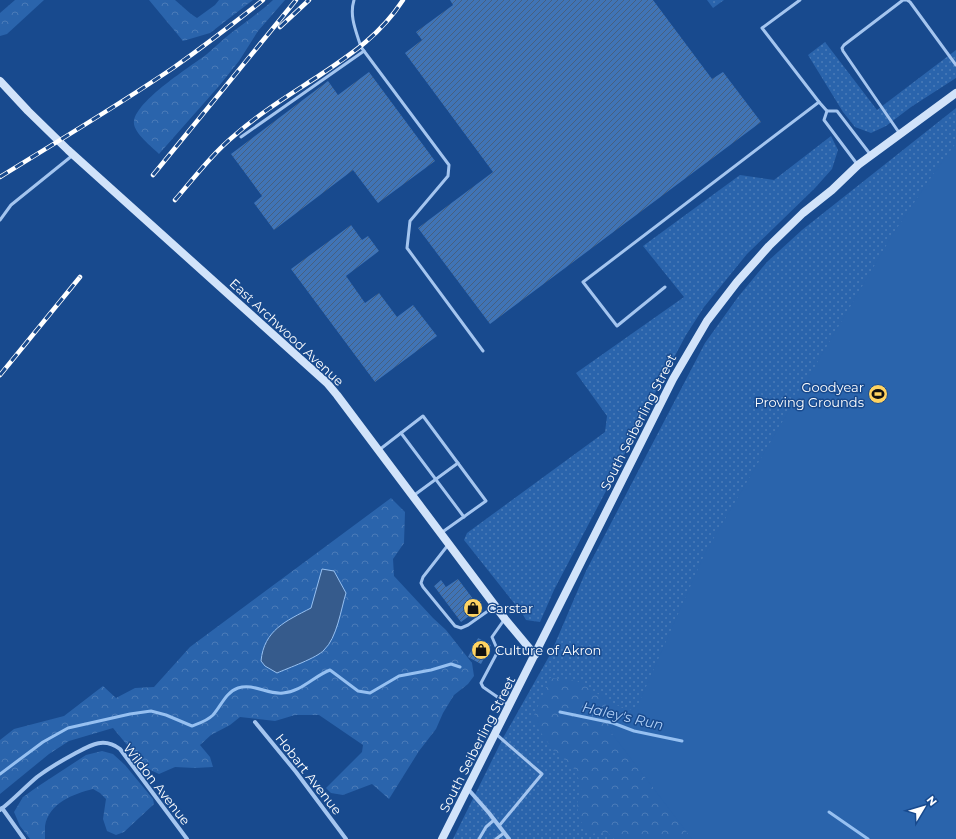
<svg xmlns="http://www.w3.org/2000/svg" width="956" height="839" viewBox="0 0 956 839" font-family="Montserrat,sans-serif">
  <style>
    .grass { fill: url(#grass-dots) }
    .forest { fill: url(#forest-crowns) }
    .pitch { fill: #2a64ac }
    .water { fill: #365b8c; stroke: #96c0f1 }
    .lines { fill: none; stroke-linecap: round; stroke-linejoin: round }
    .stream { stroke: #96c0f1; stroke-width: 3 }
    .building { fill: url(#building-hatch) }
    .service { stroke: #a4c5ef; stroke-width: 3 }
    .minor { stroke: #a4c5ef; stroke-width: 4 }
    .secondary { stroke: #d1e3fa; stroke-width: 8 }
    .rail-casing { stroke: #fff; stroke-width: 4.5 }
    .rail { stroke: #184a8e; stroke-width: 3; stroke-dasharray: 9; stroke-linecap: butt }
    .labels { text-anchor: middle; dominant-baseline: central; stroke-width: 3; stroke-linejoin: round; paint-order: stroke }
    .street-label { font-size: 13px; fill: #fff; stroke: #184a8e }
    .poi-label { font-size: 13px; fill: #fff; stroke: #184a8e; text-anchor: start }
    .water-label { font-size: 14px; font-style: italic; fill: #b0cff6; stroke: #184a8e }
  </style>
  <defs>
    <pattern id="grass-dots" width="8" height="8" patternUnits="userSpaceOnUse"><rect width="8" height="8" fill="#2a64ac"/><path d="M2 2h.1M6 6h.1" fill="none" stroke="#4a7bb8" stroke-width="1.8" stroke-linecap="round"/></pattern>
    <pattern id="forest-crowns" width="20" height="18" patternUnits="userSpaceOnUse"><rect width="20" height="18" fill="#2a64ac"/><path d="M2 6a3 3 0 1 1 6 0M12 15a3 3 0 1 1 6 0" fill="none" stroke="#4a7bb8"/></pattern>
    <pattern id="building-hatch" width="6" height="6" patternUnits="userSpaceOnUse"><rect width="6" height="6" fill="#4074b6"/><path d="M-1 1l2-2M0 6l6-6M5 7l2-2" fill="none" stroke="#466081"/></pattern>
  </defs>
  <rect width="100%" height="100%" fill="#184a8e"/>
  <g class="grass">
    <polygon points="707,0 724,0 713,8"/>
    <polygon points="825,42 877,110 956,50 956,78 911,107 886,126 871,133 855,127 843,112 808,55"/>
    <polygon points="956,108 956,839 453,839 503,738 551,653 586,571 705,343 738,297 767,262 802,230"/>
    <polygon points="831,136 838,150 832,169 815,188 747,254 704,307 686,335 654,395 607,489 554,590 540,622 526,620 522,613 464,540 467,533 605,432 607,416 576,373 684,297 643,246 740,175 774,180"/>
  </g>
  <g class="forest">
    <polygon points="15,0 44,0 7,34 0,36 0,13"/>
    <polygon points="149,0 175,0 191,14 197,18 215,5 219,0 253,0 210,33 183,41"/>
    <path d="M273,0H285L258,31L239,61L219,86L159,154C152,147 132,132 134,121C137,100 190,67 207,54C213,49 219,43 225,38C241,25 258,14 273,0Z"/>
    <polygon points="391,498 405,512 404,543 393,559 394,576 433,618 446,630 472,663 474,676 468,684 454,695 443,713 436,729 419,751 389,799 372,784 343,795 331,793 326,788 362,752 363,745 319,715 295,715 275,721 240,717 230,725 211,735 200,745 210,757 213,767 195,768 175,767 159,774 146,768 113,728 69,741 49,754 0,794 0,740 14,729 64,716 103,686 116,698 135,688 154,687 190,647"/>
    <polygon points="550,678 577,681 616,705 639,712 707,839 614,839 607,832 590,834 579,819 577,804 582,786 573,767 553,750 532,720"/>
    <path d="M102,751L113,754L125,765L153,799L154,804L124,832L116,835L107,831L103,819L106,799L100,793L93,789C73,794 49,803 45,826C45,830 45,835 45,839H30L20,826L14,812L23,797L37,787L86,755Z"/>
  </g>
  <polygon class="pitch" points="956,143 956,839 692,839 610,731 638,705 705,553 893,234 934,173"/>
  <path class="water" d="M322,569L334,571L346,593C341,609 337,638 324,650C317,658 288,668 277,673L265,666L261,661C264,630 286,621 311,608Z"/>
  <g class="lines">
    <g class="stream">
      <polyline points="560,712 613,723 634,731 682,741"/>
      <path d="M0,774L43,742L68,728L130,714L151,711L166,715L192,726C200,723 207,721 213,715C221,706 226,692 238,688C254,683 268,695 283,693C301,692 314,676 330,670L358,691L370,693L399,676L431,670L451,664L460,667"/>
      <polyline points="829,812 868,839"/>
    </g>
  </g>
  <g class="building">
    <polygon points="450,0 653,0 712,79 723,72 761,122 490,324 418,228 493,172 405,53 422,40 416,32 453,5"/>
    <polygon points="369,72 435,161 378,203 353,170 274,230 254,203 262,196 231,154 328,81 338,95"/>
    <polygon points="351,225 362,240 368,236 379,251 346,276 365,303 379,293 397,317 413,305 437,336 375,382 291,269"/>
    <polygon points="458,579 480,608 461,622 434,586 441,580 446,587"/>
    <polygon points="478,638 491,645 481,664 468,657"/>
  </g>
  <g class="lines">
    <g class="service">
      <path d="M354,0C349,16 356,31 361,47L449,165L448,176L410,221L407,248L483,351"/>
      <polyline points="800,0 762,28 819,102"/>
      <polyline points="900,134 843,51 842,48 844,45 903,0 907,0 910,2 956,65"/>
      <polyline points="241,137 364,51"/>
      <polyline points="857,164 824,120 827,111 837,111 870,154"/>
      <polyline points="0,220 11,205 73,155"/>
      <polyline points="665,287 617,326 583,282 819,102 827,111"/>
      <polyline points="401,433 464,517"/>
      <polyline points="379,450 423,416 486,501 441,533"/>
      <polyline points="413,496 458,463"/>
      <polyline points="448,545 423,577 421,583 423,587 455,626 461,628 468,625 495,606"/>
      <polyline points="504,620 492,637 498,651 481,683 483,687 509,705"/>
      <polyline points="496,734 542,774 499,826"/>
      <polyline points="479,839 486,827 494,820"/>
      <polyline points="496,839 504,833"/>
    </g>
    <g class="minor">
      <polyline points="255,722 296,772 346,839"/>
      <polyline points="468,789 489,813 509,839"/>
      <polyline points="2,808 24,839"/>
      <path d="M0,810C13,800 24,788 37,777C49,768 61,761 74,754C89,746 103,736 120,749L187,839"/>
    </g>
    <g class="secondary">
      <polyline points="0,81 28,111 68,150 327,383 337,395 505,619 535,655"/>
      <polyline points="442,839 673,379 707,321 737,282 769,246 803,213 832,190 858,165 956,93"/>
    </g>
    <defs>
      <g id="rail">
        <polyline points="280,27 309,0"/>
        <polyline points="153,175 296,0"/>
        <path d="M0,177C58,141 117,106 173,68C204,46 234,23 263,0"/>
        <path d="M175,200C194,178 212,154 235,135C261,112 291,94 320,75C353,53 381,34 403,0"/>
        <polyline points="0,375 80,277"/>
      </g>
    </defs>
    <use href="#rail" class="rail-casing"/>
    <use href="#rail" class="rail"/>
  </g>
  <defs>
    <symbol id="stadium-disc" viewBox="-11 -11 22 22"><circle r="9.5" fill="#ffd361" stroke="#184a8e"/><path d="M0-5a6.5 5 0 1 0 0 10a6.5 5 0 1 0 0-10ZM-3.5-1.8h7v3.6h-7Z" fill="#111"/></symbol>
    <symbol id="shop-disc" viewBox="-11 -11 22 22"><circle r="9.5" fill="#ffd361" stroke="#184a8e"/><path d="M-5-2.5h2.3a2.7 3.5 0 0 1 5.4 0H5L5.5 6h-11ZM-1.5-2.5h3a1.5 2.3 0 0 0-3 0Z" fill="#111"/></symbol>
  </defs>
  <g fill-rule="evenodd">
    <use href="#stadium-disc" x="867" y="383" width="22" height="22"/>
    <use href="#shop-disc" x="462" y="597" width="22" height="22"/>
    <use href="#shop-disc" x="470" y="639" width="22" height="22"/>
  </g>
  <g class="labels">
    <g class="street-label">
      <text transform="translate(287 332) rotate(43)">East Archwood Avenue</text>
      <text transform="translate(638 422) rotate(-63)">South Seiberling Street</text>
      <text transform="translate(477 744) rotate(-63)">South Seiberling Street</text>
      <text transform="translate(309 774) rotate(52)">Hobart Avenue</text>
      <text transform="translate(157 784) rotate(52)">Wildon Avenue</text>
    </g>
    <g class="poi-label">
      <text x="864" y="387" text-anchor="end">Goodyear<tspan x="864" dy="15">Proving Grounds</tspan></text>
      <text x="487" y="608">Carstar</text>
      <text x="495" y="650">Culture of Akron</text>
    </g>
    <g class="water-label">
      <text transform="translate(623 716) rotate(13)">Haley's Run</text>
    </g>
  </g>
  <g transform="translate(924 807) rotate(52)" stroke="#184a8e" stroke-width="3" paint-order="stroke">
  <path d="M0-3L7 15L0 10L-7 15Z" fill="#ffffff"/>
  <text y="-6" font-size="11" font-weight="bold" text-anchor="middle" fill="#ffffff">N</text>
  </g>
</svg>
